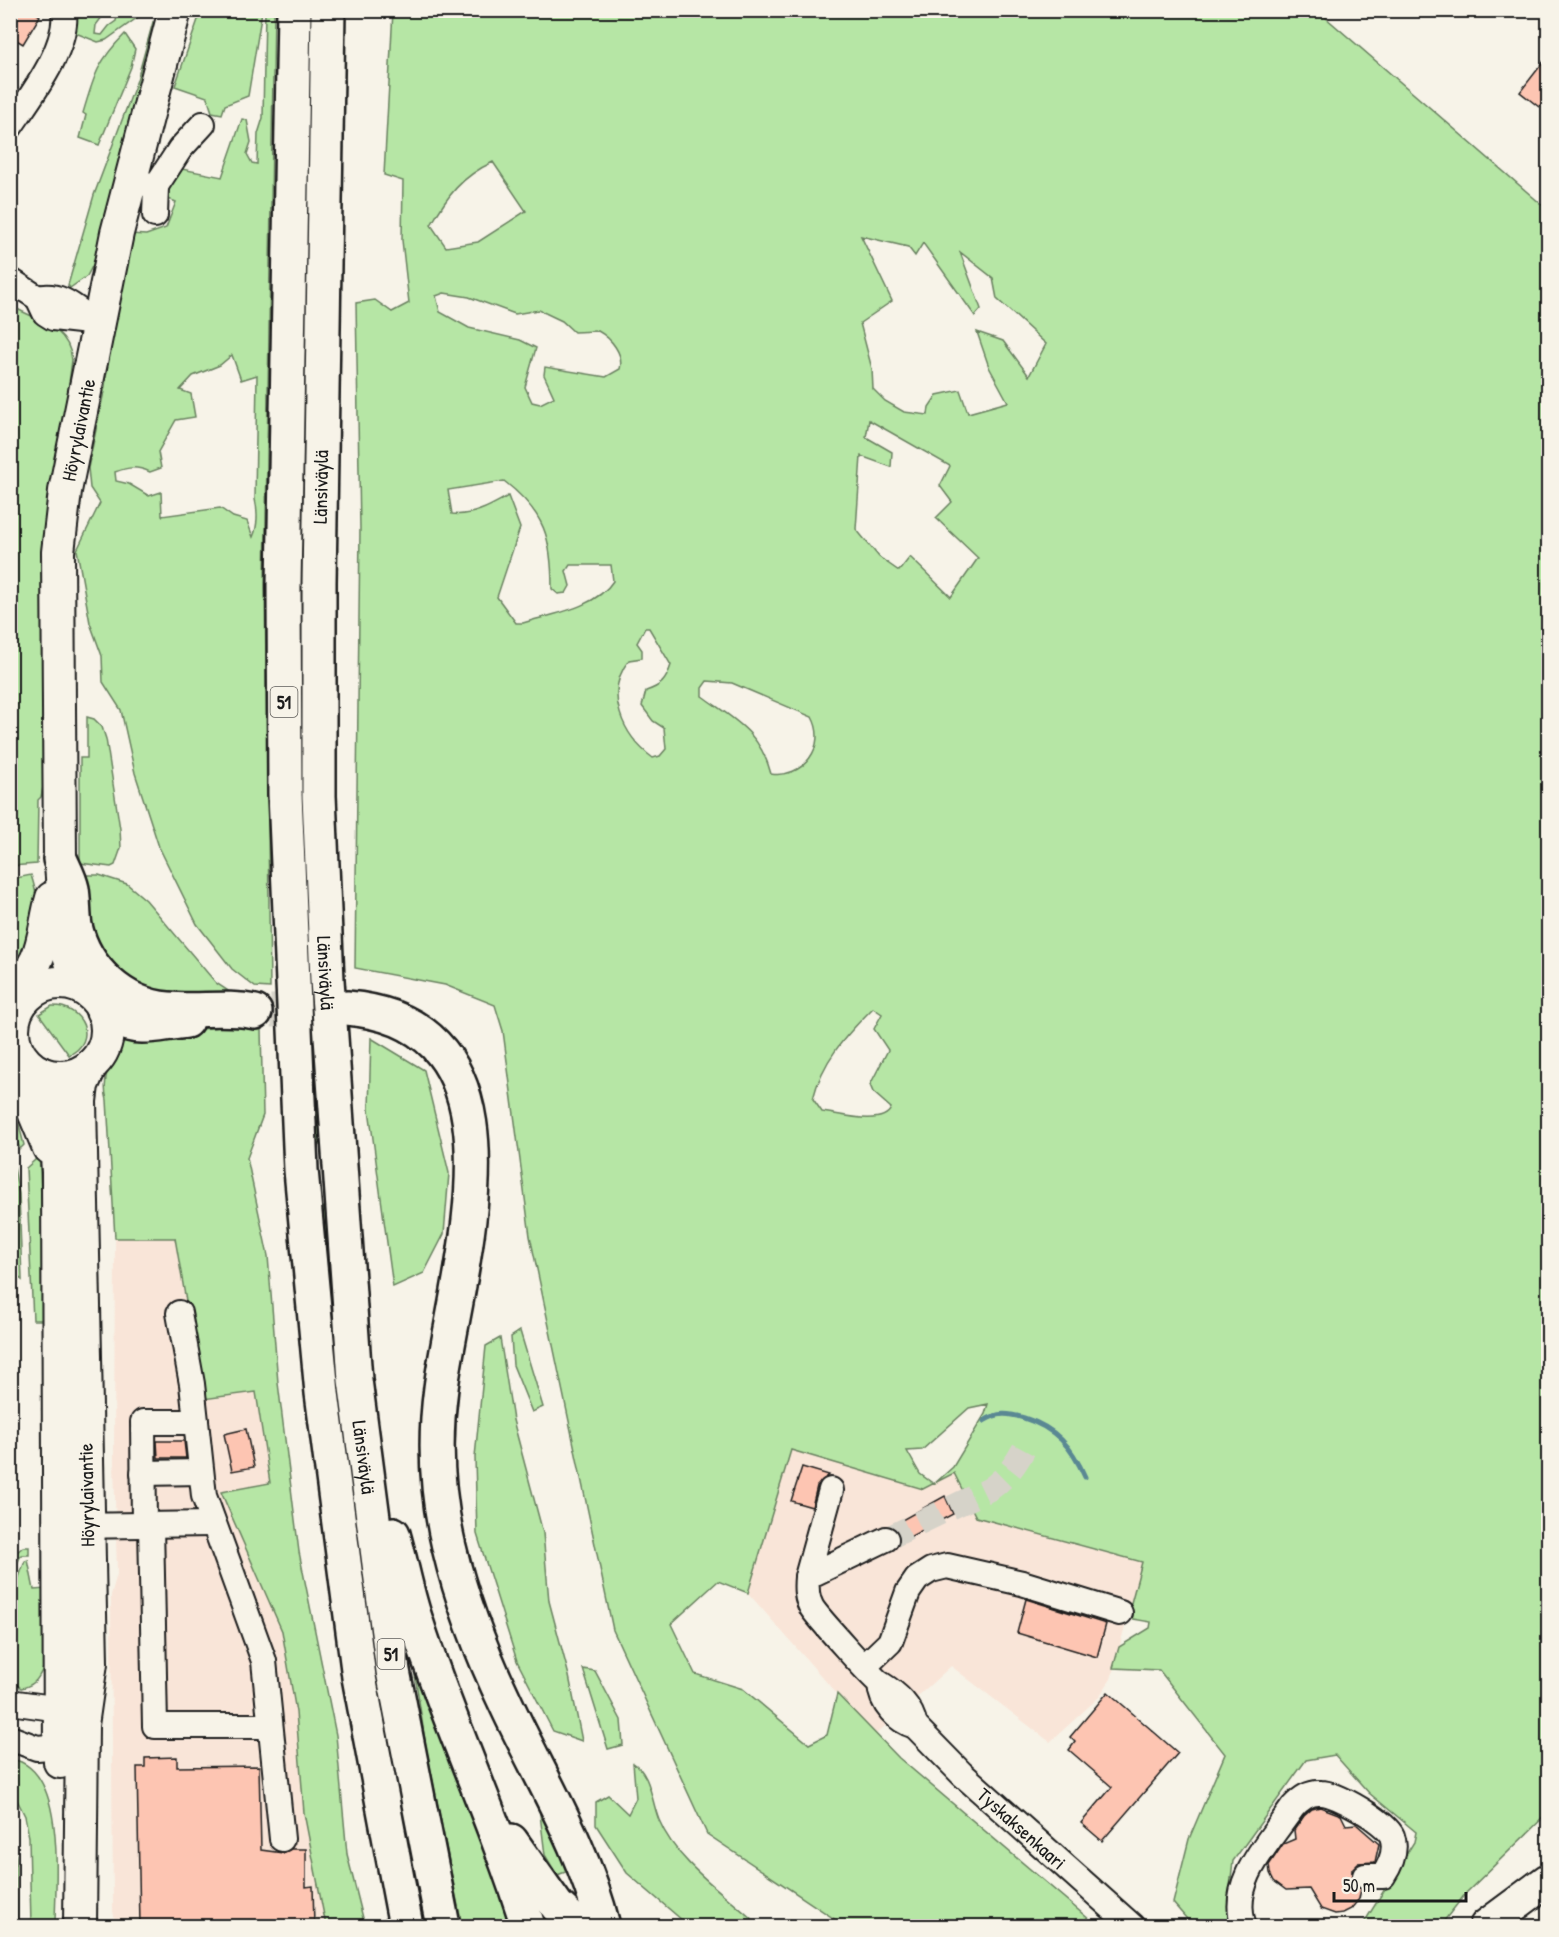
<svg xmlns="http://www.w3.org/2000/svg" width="1559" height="1937" viewBox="0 0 1559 1937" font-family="'Patrick Hand',sans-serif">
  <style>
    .built { fill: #f9e5d8 }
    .green { fill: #b6e6a5; stroke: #698160; stroke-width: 1.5; fill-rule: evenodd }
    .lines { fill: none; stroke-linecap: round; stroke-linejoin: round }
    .stream { stroke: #5a8893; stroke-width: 5 }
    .building { fill: #fdc5b2; stroke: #1c1c1c; stroke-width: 1.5 }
    .minor-tunnel { stroke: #d6d3c9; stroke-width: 24; stroke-dasharray: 24 12; stroke-linecap: butt }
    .highway-tunnel { stroke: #d6d3c9; stroke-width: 33; stroke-dasharray: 33 16; stroke-linecap: butt }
    .minor-casing { stroke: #1c1c1c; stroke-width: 28 }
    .major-casing { stroke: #1c1c1c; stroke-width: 36 }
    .highway-casing { stroke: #1c1c1c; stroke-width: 38 }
    .minor { stroke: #f7f3e8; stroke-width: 24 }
    .major { stroke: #f7f3e8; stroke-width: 32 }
    .highway { stroke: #f7f3e8; stroke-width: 33 }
    .labels { text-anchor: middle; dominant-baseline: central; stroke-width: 4.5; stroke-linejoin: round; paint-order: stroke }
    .shield { fill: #f7f3e8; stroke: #5e5c59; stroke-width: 1.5 }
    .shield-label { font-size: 18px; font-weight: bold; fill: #1c1c1c }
    .street-label { font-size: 20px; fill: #1c1c1c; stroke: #f7f3e8 }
  </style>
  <rect width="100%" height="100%" fill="#f7f3e8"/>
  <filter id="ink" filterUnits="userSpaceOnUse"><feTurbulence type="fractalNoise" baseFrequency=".0167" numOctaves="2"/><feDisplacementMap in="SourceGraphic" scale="12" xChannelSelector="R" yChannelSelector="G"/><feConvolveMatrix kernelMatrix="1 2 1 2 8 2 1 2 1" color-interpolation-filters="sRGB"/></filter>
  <g filter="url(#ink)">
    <g class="built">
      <polygon points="115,1238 175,1238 203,1398 256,1391 270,1483 222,1493 282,1631 296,1712 304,1813 326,1926 116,1926 113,1911 111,1595 117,1574 114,1462"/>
      <polygon points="791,1450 923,1489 954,1473 976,1517 1142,1562 1111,1679 1098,1698 1050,1742 951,1666 874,1736 748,1593"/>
    </g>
    <g class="green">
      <polygon points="315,10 324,1142 322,1146 313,1142 298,801 305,11"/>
      <polygon points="75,11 103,11 105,13 96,25 95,34 102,35 109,26 116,21 118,11 142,11 141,15 106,40 98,42 73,32"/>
      <polygon points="201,11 262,11 248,96 225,105 222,114 212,112 207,97 175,86"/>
      <path d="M265,11H274L265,585L270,988L255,987L232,969L197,924L159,847L135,773L121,710L103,682L102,656L90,623L77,550L100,503L90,488L88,468L105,387L112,322L123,283L130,234L146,235L166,228L176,202L163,197L177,168L222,177L242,119L247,120L251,142L247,154L252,163L257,164L258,134L263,118ZM232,355L241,380L257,375L255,499C258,511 258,526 253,537L247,521L233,517L220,508L162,516L161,492L149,496L129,484L116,481L115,472C129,467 136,466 150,472L161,468L158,452L176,420L195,417L191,394L180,390L193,376L220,365Z"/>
      <path d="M393,11H1318L1548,210V1813L1466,1893L1440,1926H1362L1414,1842L1416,1832L1369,1793L1335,1755L1306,1760L1233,1861L1228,1904L1238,1926H1193L1173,1903L1189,1839L1225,1754L1159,1670L1113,1668L1119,1647L1150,1628L1151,1622L1127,1618L1142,1562L976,1517L954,1473L923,1489L791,1450L748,1593L718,1581L671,1624L695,1674L743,1689L809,1744L827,1735L837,1694L899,1758L1097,1926H845L707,1834L613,1630L530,1236L503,1031L495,1005L445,985L355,968L360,528L356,303L375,300L392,312L409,303L402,240L403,181L384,175ZM493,162L526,211L478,242L446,247L431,225C447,196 462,176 493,162ZM861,236L908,247L915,256L923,243L975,316L981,309L960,252L993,278L997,299L1046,344L1029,376L1003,341L977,332L989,367L1008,402L968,413L960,390L937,395L929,407L928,415L904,412L885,401L873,389L872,369L860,323L892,301ZM444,293L469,297L515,314L539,310L562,321L574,332L598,331C611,338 624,354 620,369L606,377L545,367L544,375L554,397L540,404L532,402L525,387L536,348L520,340L469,328L440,312L436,296ZM869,420L950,466L940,486L952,502L936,518L978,558L951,597L910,557L899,571L879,557L856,529L861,456L891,467L892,452L866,437ZM504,481C545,513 552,538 552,589L558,594L566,593L570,586L566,571L570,565H611L613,581C596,608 552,614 523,623H516L497,597L520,528L508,496C492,505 472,517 452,514L448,490ZM645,628H649L671,665C666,681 661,686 646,691L642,706L653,721L664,728L666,749L660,756L653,758C623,736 603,693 629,660L642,658V650L637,643ZM707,681L732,683L812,717C828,746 803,779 771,774C760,732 735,720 702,696V688ZM873,1008L882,1014L874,1029L888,1050L870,1085L873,1092L891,1108C884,1127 839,1114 822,1112L813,1099C822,1061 846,1035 873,1008ZM988,1404L985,1414L953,1467L934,1484L920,1474L907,1451L922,1450L969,1408Z"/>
      <polygon points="153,22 157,26 98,255 87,276 70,288 68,285 94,195 137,80"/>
      <path d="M125,34L135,49L131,67L99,145L80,138L86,115L83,113C94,76 97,62 125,34Z"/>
      <path d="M11,306C37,320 69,327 72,360L46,564L48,760L41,797L38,800L37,864L11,866Z"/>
      <polygon points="87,717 94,719 102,727 106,739 120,829 121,848 115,865 111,867 80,863 80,758 87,758"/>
      <path d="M31,875C46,920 34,939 11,977V879Z"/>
      <polygon points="79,875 99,875 127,884 146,900 216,983 239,998 151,998 93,950"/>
      <path d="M52,1006C83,1005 99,1041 69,1055L39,1014Z"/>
      <path d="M230,1026L261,1030L263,1115L247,1158L268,1256L278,1383L299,1552L336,1735L347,1854L365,1926H326L304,1813L296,1712L282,1631L221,1492L270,1483L256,1392L203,1399L175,1238H115L107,1100C101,1079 111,1055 123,1037Z"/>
      <polygon points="371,1038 424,1070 449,1173 444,1234 424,1273 393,1287 369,1109"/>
      <polygon points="11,1107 15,1109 24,1145 20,1149 11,1125"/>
      <polygon points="39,1149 46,1320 33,1320 26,1168 35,1160"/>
      <polygon points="11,1152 19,1194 22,1280 11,1271"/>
      <polygon points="318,1207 323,1207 326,1213 431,1926 419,1926 358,1583"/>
      <polygon points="520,1331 543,1407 532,1412 513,1365 511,1337"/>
      <polygon points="500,1338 513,1420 543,1533 549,1601 569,1676 582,1741 553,1731 517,1661 477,1534 475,1457 486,1346"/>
      <polygon points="23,1547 29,1547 29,1555 21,1555 11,1577 11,1557"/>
      <path d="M28,1560L34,1590L46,1589L43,1668C38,1680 33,1686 21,1688L11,1680L10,1590H14L25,1561Z"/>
      <polygon points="412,1655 519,1926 462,1926 426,1747"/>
      <polygon points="583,1669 595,1671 621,1720 623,1745 608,1749"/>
      <path d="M11,1759C68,1768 55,1883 55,1926H31L29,1837L25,1816L11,1788Z"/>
      <path d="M633,1763C651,1774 651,1800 659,1820C676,1861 721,1891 753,1920L765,1926H689L627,1873L596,1825V1802L608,1795L628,1814L636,1798Z"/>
      <polygon points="539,1806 574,1869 557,1875 545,1855"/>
      <polygon points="10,1818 16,1857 17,1926 11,1926"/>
    </g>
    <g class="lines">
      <path class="stream" d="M984,1421C998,1412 1008,1413 1024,1418C1056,1428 1072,1447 1085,1477"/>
    </g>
    <g class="building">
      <polygon points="10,10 31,10 40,16 23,44 10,36"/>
      <polygon points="1548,56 1548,95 1539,107 1520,92"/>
      <polygon points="246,1429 254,1467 232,1471 224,1434"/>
      <polygon points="157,1441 184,1441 186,1458 158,1458"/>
      <polygon points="802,1467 829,1475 817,1486 812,1507 791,1501"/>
      <polygon points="945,1496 953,1514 900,1542 899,1532 891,1526"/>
      <polygon points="1026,1599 1106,1624 1097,1657 1017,1633"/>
      <polygon points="1108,1692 1178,1753 1102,1841 1081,1823 1112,1787 1069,1750 1075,1742 1070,1737"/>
      <polygon points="177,1757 177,1767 259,1766 261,1850 283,1853 291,1849 306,1849 306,1887 313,1886 314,1926 140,1926 137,1767 145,1767 145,1758"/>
      <polygon points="1320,1807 1341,1815 1346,1825 1356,1824 1379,1844 1375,1862 1358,1863 1352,1869 1352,1883 1361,1889 1359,1899 1351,1909 1343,1913 1335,1914 1321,1909 1309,1889 1286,1890 1274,1881 1270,1873 1269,1865 1283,1844 1295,1839 1294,1830 1304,1816 1312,1809"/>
    </g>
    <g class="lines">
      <path class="minor-tunnel" d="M886,1539L990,1489C1008,1476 1017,1463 1027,1443"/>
      <polyline class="highway-tunnel" points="271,1011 347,1008"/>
      <defs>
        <g id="minor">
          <path d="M10,127C30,97 69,48 64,10"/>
          <polyline points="131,181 156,186 180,149 203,124"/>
          <polyline points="155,215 156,186"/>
          <polyline points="10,280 38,298 45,313 53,318 98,323"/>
          <path d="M38,298C60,292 75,308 93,321"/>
          <polyline points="179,1313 192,1384 204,1496 264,1661 282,1839"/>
          <polyline points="143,1473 201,1472"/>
          <polyline points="144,1525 143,1422 196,1422"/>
          <polyline points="151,1525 155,1726 269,1726"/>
          <polyline points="73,1526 212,1524"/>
          <polyline points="807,1577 831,1490"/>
          <polyline points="865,1666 890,1642 908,1592 917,1579 931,1570 947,1566 1022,1583 1120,1613"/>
          <path d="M880,1684C881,1704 897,1721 915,1726C911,1706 897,1694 881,1684C874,1680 817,1616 812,1608C806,1598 806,1588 807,1577L886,1539"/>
          <polyline points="10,1702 60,1709 82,1725 60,1746 37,1748 10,1738"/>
          <path id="s1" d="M915,1726L962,1774L1132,1926"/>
          <path d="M1244,1926C1228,1883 1269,1842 1293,1807C1300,1799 1309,1792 1321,1793C1337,1793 1386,1822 1392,1836C1397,1850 1391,1864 1383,1876H1365"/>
        </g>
        <g id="major">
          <circle cx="60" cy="1030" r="47"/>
          <path d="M10,988C46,968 42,932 52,898"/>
          <path id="s2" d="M87,991C57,957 67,901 60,859L58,552L65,491L117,233L175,10"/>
          <polyline points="41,1073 53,1092 58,1172 60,1762"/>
          <polyline points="10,1075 31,1105 49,1148"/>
          <polyline points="80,1926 82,1725 91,1663 80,1101 82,1085 91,1065"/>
          <polyline points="1486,1926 1548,1880"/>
        </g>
        <g id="highway">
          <polyline points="294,10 284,586 285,794 301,1170 322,1393 359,1677 406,1926"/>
          <path id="s3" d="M328,10L319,582V796L327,980L355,1380L393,1671L443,1926"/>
          <path d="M60,859C64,868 70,879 72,889C74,901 73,914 75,926C85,970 123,1005 168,1009C198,1012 226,1006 255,1012"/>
          <path d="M347,1008C541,1024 456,1269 441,1388C434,1440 437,1496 449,1547C462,1602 482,1654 507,1706C541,1779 584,1848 603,1926"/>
          <path d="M103,1011C134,1034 150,1025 186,1021"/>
          <path d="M393,1534C401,1562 406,1591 415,1618C448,1722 496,1822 528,1926"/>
          <polyline points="511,1841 557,1906 579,1926"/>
        </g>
      </defs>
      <use href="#minor" class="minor-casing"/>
      <use href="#major" class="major-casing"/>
      <use href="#highway" class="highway-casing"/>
      <use href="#minor" class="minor"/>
      <use href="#major" class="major"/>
      <use href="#highway" class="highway"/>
    </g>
  </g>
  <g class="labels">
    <g class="shield">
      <rect x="270.5" y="687" width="27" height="30" rx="4.5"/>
      <rect x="377.5" y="1639" width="27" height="30" rx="4.5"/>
    </g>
    <g class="shield-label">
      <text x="284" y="702">51</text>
      <text x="391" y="1654">51</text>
    </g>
    <g class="street-label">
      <text stroke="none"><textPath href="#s2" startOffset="568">Höyrylaivantie</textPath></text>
      <text transform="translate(320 487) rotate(-89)">Länsiväylä</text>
      <text stroke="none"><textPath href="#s3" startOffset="963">Länsiväylä</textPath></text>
      <text stroke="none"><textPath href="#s3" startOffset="1449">Länsiväylä</textPath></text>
      <text transform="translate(86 1495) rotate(-91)">Höyrylaivantie</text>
      <text stroke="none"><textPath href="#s1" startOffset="148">Tyskaksenkaari</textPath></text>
    </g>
  </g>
  <rect width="1559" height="1937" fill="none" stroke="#f7f3e8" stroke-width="36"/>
  <rect x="18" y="18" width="1523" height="1901" fill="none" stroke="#1c1c1c" stroke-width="2" filter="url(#ink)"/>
  <path d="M1334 1892v9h132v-9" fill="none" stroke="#1c1c1c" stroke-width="3"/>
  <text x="1343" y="1892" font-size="18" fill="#1c1c1c" stroke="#f7f3e8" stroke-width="4.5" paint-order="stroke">50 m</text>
</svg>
